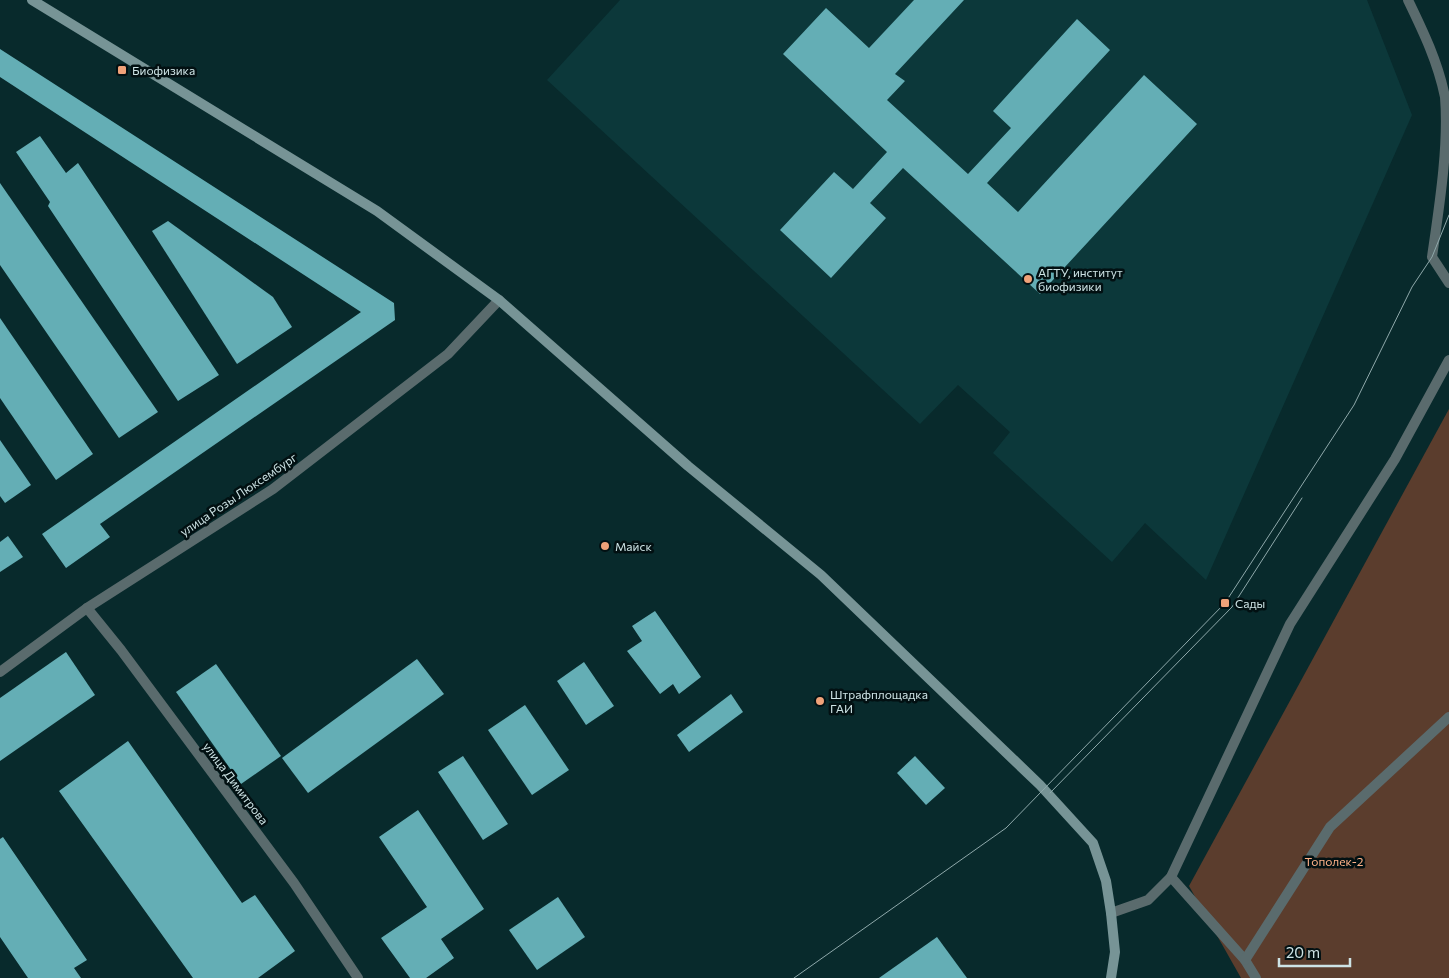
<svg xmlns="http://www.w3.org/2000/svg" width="1449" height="978" viewBox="0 0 1449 978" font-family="Commissioner,sans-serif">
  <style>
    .built { fill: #0c383a }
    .green { fill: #5b3d2d }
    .building { fill: #64aeb5 }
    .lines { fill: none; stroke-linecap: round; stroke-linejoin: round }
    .lane { stroke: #5a6b6d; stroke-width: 10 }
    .street { stroke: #5a6b6d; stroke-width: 10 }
    .secondary { stroke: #779496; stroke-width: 10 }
    .tram { stroke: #8fa9ab; stroke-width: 1 }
    .poi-dot { fill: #f0a279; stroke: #021012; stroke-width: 2 }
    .labels { text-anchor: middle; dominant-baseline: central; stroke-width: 5; stroke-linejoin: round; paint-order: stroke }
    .poi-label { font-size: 12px; fill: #cde3e5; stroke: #021012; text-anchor: start }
    .street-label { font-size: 12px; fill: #cde3e5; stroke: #021012 }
    .park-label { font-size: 12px; fill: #ffb289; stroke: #021012 }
  </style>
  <rect width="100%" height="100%" fill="#082a2c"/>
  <polygon class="built" points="620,0 1367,0 1412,115 1206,580 1145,523 1112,562 993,453 1010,432 958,385 920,424 547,80"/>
  <polygon class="green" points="1449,409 1449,978 1241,978 1189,886"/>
  <g class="building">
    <polygon points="914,0 964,0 895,74 905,81 887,100 968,174 1011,128 993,111 1077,19 1110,50 987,183 1018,212 1144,75 1197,124 1040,294 903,168 870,203 886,218 831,278 780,230 834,172 853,189 887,152 783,54 826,8 869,48"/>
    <polygon points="0,49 394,303 395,320 100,524 110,537 66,568 42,534 361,312 0,77"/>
    <polygon points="40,136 66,173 78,163 219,375 178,401 48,206 50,202 16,152"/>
    <polygon points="0,183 158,412 119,438 0,265"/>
    <polygon points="168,221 273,297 292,327 237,364 152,231"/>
    <polygon points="0,318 93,454 56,480 0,398"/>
    <polygon points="0,440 31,485 5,503 0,496"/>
    <polygon points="8,536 23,557 0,572 0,542"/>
    <polygon points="655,611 701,677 679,694 673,684 660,694 627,651 642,641 632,626"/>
    <polygon points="66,652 95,695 0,761 0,698"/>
    <polygon points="417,659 444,694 308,793 282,758"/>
    <polygon points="584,662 614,706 586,725 557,681"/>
    <polygon points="216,664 281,756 241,784 176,692"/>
    <polygon points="731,694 743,712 689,752 677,735"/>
    <polygon points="525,705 569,770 532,795 488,730"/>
    <polygon points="128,741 242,903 255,895 295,951 258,978 193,978 59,791"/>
    <polygon points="463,756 508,824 483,840 438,772"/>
    <polygon points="915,756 945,788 926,805 897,773"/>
    <polygon points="418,810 484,909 441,939 454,958 426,978 410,978 381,938 427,907 379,837"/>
    <polygon points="3,837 87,960 74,968 81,978 28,978 0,937 0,839"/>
    <polygon points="558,897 585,937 537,970 509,930"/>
    <polygon points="937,937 967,978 879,978"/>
  </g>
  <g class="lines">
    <g class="lane">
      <path d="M1408,0C1423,31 1438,62 1445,97C1449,146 1439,208 1432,257L1449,283"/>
      <polyline points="1171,877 1245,960 1256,978"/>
      <polyline points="1111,913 1148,900 1171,877 1290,624 1395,459 1449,360"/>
      <polyline points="1245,960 1330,827 1449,717"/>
    </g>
    <g class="street">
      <polyline points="87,608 121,650 294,883 358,978"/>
      <polyline points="0,672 87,608 273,489 448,354 499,300"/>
    </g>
    <polyline class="secondary" points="32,0 377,211 499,300 688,466 821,575 1040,785 1093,843 1106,881 1111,913 1115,952 1111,978"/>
    <g class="tram">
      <polyline points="1050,793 1232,607 1302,498"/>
      <polyline points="794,978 1006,828 1225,603 1354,405 1412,287 1432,257 1449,215"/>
    </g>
  </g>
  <g class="poi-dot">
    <rect x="117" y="65" width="10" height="10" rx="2.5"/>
    <circle cx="1028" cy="279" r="5"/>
    <circle cx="605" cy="546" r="5"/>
    <rect x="1220" y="598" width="10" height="10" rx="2.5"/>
    <circle cx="820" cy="701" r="5"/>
  </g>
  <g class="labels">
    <g class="poi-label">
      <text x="132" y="70">Биофизика</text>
      <text x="1038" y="272">АГТУ, институт<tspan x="1038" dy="14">биофизики</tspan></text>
      <text x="615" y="546">Майск</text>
      <text x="1235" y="603">Сады</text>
      <text x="830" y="694">Штрафплощадка<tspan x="830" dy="14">ГАИ</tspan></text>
    </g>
    <g class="street-label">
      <text transform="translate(238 494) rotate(-34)">улица Розы Люксембург</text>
      <text transform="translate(236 783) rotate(53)">улица Димитрова</text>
    </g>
    <g class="park-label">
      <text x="1334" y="861">Тополек-2</text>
    </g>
  </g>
  <path d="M1279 958v8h71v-8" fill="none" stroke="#cde3e5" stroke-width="2.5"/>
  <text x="1286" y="958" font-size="15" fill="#cde3e5" stroke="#021012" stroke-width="4" paint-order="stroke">20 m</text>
</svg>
